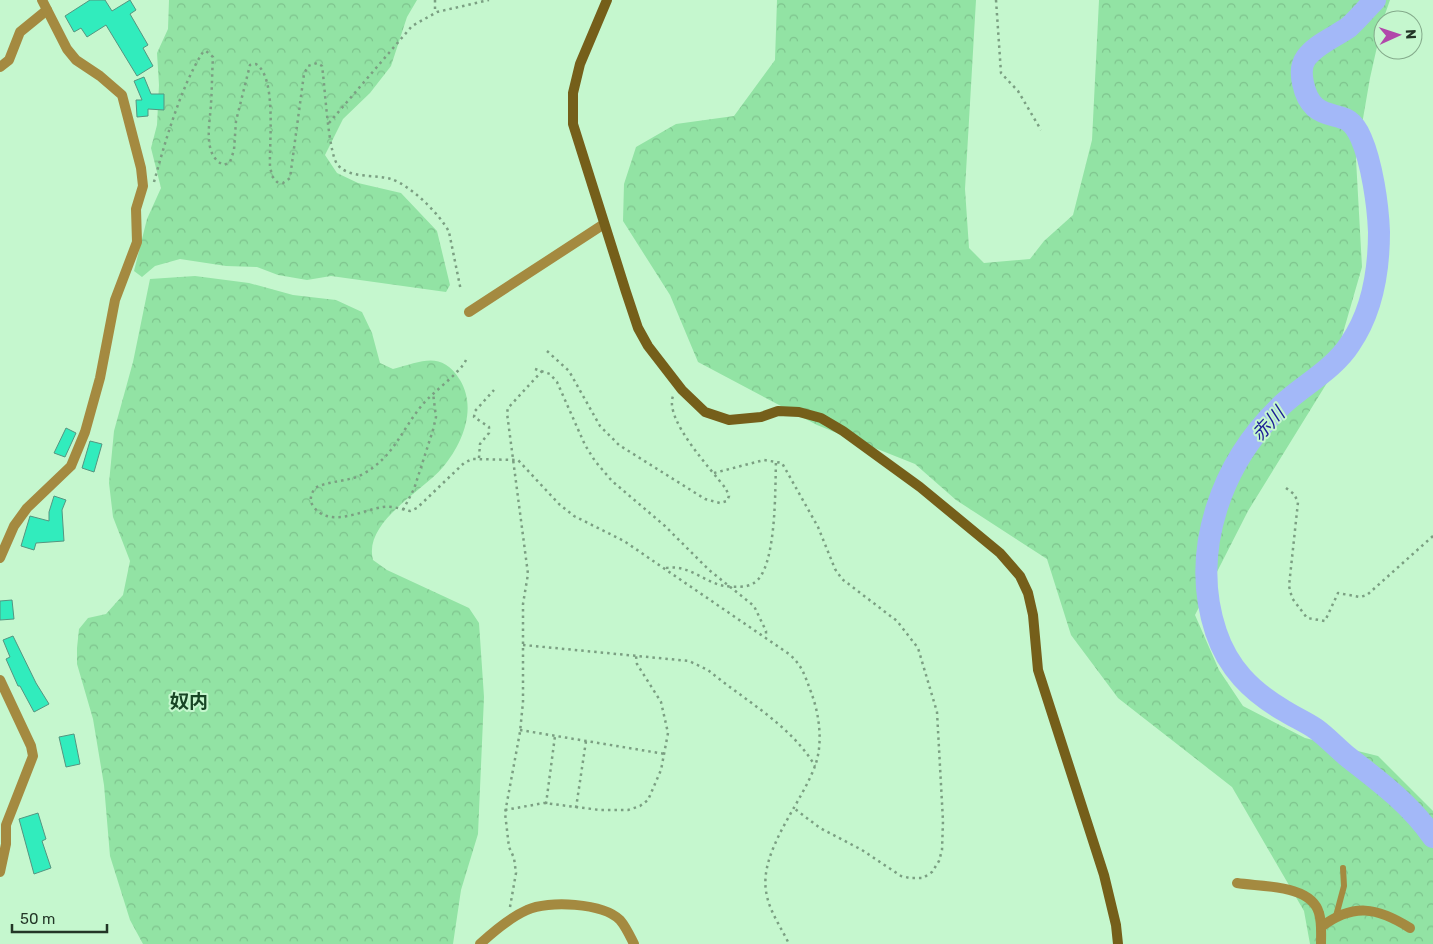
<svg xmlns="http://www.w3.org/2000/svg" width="1433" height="944" viewBox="0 0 1433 944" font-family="Rubik,'Noto Sans JP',sans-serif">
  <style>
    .forest { fill: url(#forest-crowns) }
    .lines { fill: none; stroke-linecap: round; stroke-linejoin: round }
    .river { stroke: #a3b8f8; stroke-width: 22 }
    .building { fill: #31ecbd; stroke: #559580 }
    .path { stroke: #7b9f82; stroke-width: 2.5; stroke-dasharray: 2.5 4; stroke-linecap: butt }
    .lane { stroke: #a48a40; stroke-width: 6 }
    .street { stroke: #a48a40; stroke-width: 10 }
    .secondary { stroke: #755f1a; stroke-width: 10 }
    .labels { text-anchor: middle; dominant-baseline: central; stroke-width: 4; stroke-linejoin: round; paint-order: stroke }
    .water-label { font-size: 19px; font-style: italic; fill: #1b1c96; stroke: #c5f7ce }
    .neighbourhood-label { font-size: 19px; font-weight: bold; fill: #184525; stroke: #c5f7ce }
  </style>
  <defs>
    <pattern id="forest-crowns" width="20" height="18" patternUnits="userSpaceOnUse" patternTransform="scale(1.25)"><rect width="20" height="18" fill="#92e3a4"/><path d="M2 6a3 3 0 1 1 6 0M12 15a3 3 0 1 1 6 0" fill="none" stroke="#7ec38d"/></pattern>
  </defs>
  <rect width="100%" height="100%" fill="#c5f7ce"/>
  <g class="forest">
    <polygon points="169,0 417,0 407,17 391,66 370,93 343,119 325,155 337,173 358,183 401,193 437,231 450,285 446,292 331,276 307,280 278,275 257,267 226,266 180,259 155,266 142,277 134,271 147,219 161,188 151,148 157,125 159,85 157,53 168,29"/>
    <polygon points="777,0 976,0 965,189 969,248 984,263 1030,259 1044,241 1073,215 1092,140 1099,0 1390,0 1383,20 1370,78 1356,159 1362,267 1330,378 1248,511 1195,615 1219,670 1243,706 1305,738 1378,756 1433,811 1433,944 1310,944 1304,911 1232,787 1118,698 1071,635 1047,559 956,500 915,464 817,425 698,362 670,295 623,221 624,184 636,147 676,124 734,116 775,60"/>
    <path d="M195,276L249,283L293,295L336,300L362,312L372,333L380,363L393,369C422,362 441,350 460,380C477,408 463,443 443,467C422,492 363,522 373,560L387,570L469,608L479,623L484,697L478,834L461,890L453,944H143L130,920L110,856L104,785L93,719L77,664V648L79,629L88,618L106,614L123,595L130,561L113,517L109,483L114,431L133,362L150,279Z"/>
  </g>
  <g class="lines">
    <path class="river" d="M1375,0C1366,9 1358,19 1349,27C1335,37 1316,44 1306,58C1297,70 1304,97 1315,107C1333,122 1348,108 1361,138C1372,163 1378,205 1379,232C1379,271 1372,312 1350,344C1334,369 1305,384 1283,404C1222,461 1189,550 1216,632C1228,668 1251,691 1283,710C1294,717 1306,722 1316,729C1327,737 1337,748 1348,757C1379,781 1410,804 1433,837"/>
  </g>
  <g class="building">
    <polygon points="90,0 105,0 112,11 130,0 136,10 130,14 148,45 143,48 153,66 137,76 106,25 87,37 81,28 74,32 65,16"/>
    <polygon points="144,77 151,94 164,94 164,110 148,109 148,116 137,117 136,100 142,100 134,81"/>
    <polygon points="66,428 76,433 65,457 54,453"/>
    <polygon points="90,441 102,444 94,472 82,468"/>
    <polygon points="54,496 66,500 62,510 64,541 36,543 34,550 21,546 30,516 49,521 49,512"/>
    <polygon points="12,600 14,619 0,620 0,601"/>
    <polygon points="13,636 36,683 49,704 34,712 20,686 18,686 6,659 10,657 3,640"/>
    <polygon points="74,734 80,764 66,767 59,737"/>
    <polygon points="38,813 46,839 42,841 51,868 34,874 19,819"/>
  </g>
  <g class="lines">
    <g class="path">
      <polyline points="435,0 435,13"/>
      <polyline points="996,0 1001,73 1018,91 1041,130"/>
      <polyline points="329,123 412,26 437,12 489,0"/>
      <path d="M154,182C165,142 181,86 203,52L206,51L213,57C212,73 212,89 211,104C210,123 202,156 224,165L230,162L234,150L236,121L250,65L256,64C277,77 269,143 270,166L272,176L277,182L283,183L290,178L304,74L308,66L317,63L322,66C325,86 328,150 337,164C348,179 375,174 391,179C410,185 440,214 449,232L461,291"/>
      <path d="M547,351L569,371L600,426L619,445L705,499L720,503L727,501L729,496L726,489C712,470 664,420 673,396"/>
      <path d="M466,360C460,373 434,391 423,404C401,430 395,456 363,474C349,482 330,480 315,488C311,494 309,500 313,506C329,529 362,510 383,507C393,506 401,509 410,511L417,508L464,463L472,459L518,460L559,504L574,516L624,541L789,654C802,665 805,676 811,692C819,713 823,741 816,763C803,803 756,853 767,896C770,912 782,929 789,944"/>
      <polyline points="535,369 550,374 557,382 585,445 595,461 612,481 665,526 709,570 754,606 766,631 766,637"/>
      <polyline points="479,458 480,444 489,433 489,427 474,417 475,411 494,390"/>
      <polyline points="714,473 764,460 782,463 818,527 835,569 842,579 897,621 918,648 937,712 943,821 942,850 939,861 932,872 923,878 910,878 901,876 862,850 820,828 795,809"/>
      <polyline points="1286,488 1294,494 1298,502 1289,586 1292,598 1307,618 1325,621 1338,593 1360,597 1367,595 1433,536"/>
      <polyline points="403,510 414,489 433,430 436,417 433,393"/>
      <path d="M666,568C688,564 704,582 724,586C733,587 747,588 754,583C777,569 775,487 776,461"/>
      <path d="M523,645L689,661L708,670C744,700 791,725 815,766"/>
      <polyline points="520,730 665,754"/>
      <polyline points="546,804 555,736"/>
      <polyline points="576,808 586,741"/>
      <polyline points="505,810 544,803 600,810 628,810 640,806 648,800 661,770 668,733 661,702 637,664 636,656"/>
      <polyline points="510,907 516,873 514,858 509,847 505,813 520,732 523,702 523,604 528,574 507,413 508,408 542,371"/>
    </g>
    <polyline class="lane" points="1336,916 1344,886 1343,868"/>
    <g class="street">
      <polyline points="0,67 9,60 20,32 47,10"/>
      <polyline points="469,312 604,224"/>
      <polyline points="0,558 14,526 27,508 71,466 85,432 100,378 115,300 137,242 136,209 143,186 141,168 122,95 100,76 76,60 67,49 42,0"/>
      <polyline points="0,680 31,746 33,756 6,825 6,844 0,872"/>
      <path d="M1237,883C1261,887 1311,884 1319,913C1322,923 1321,934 1321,944"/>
      <path d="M1321,927C1353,903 1377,907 1410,928"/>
      <path d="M480,944C494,931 509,918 527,910C548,900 603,903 620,920C626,927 630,936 634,944"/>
    </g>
    <polyline class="secondary" points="607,0 580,64 573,93 573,124 626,292 638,328 648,346 682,390 705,412 729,420 761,417 778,411 799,412 821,418 843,431 920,487 1000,553 1020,576 1028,593 1033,615 1038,670 1104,875 1116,925 1118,944"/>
  </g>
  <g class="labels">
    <g class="water-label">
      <text transform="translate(1268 424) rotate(-47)">赤川</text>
    </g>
    <g class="neighbourhood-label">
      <text x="189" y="701">奴内</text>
    </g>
  </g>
  <g transform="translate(1398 35) rotate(87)"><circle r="24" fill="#c5f7ce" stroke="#84aa8b"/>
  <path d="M0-4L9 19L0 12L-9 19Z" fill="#b148aa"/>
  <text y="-8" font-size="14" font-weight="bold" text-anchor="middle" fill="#233627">N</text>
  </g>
  <path d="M12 924v8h95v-8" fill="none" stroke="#233627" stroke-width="2.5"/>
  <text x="20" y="924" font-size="15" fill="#233627" stroke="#c5f7ce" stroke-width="4" paint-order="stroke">50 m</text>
</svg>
